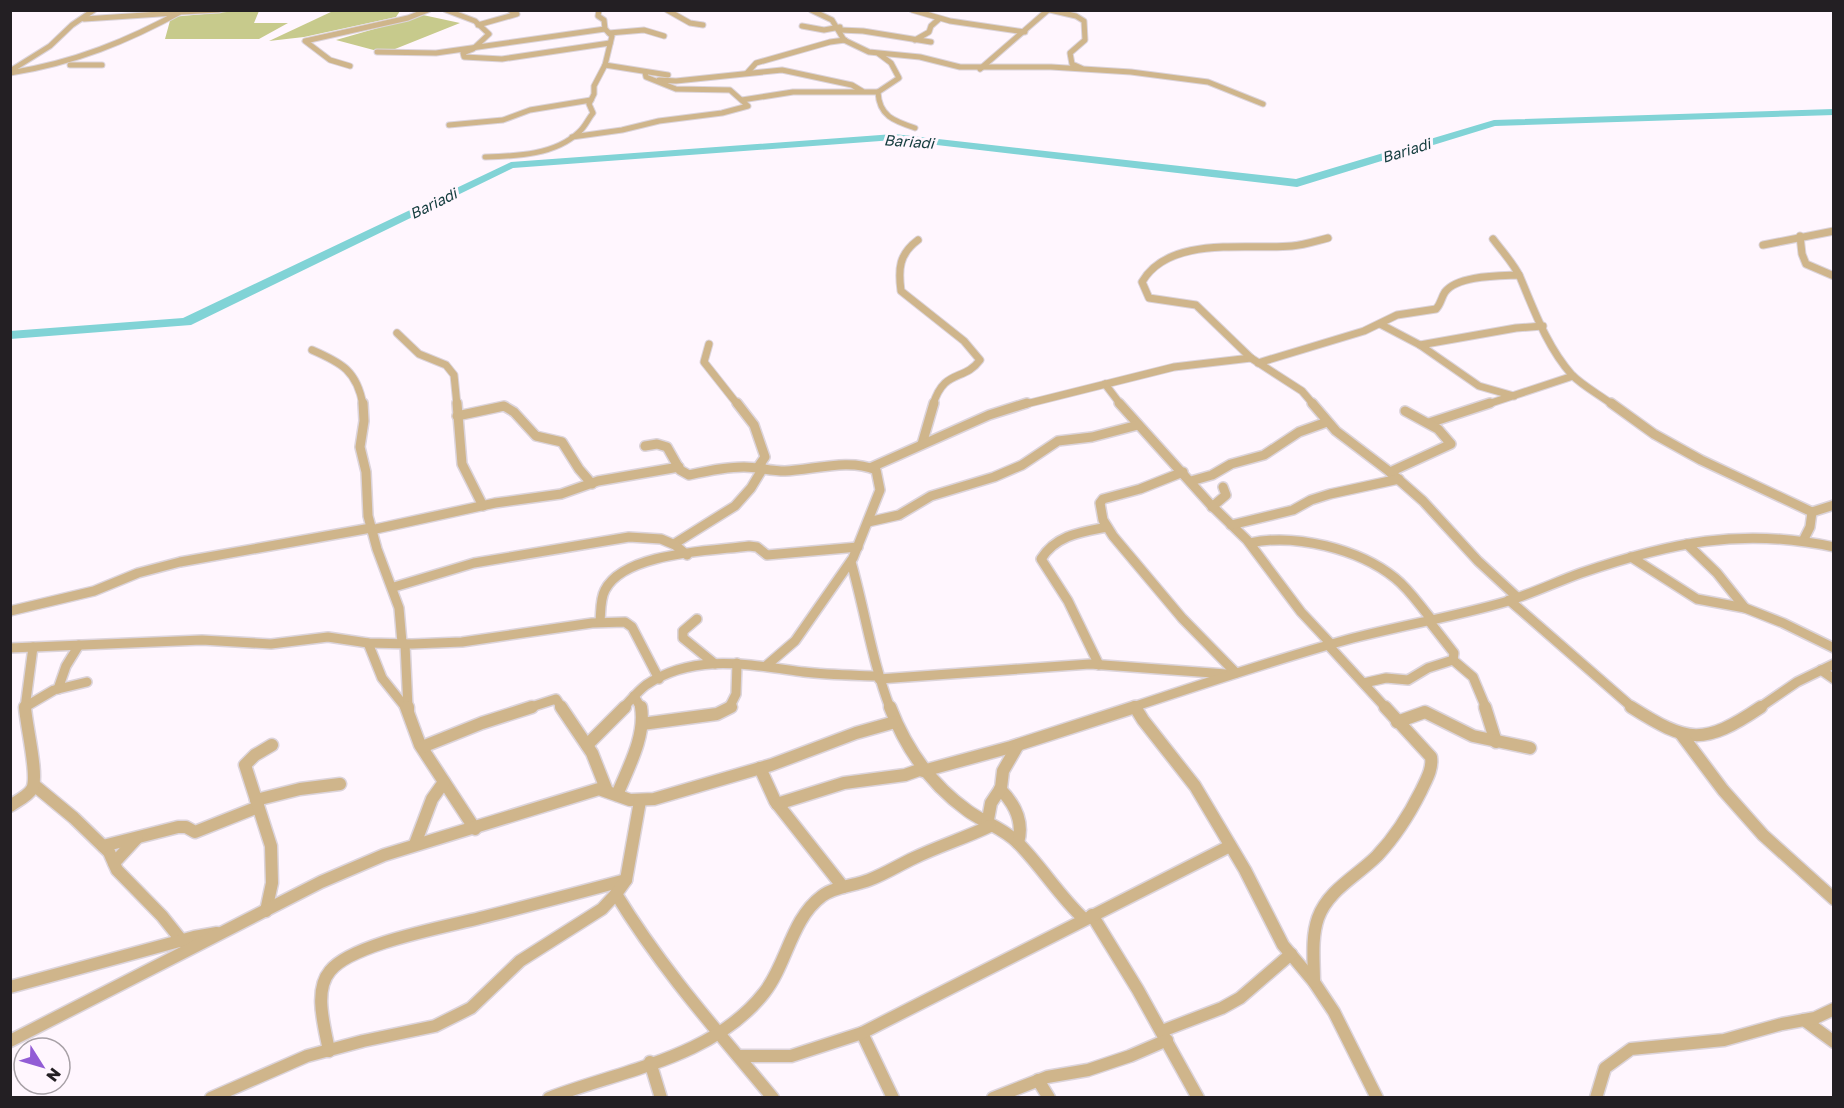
<svg xmlns="http://www.w3.org/2000/svg" width="1844" height="1108" viewBox="0 0 1844 1108" font-family="'Golos Text',sans-serif">
  <style>
    .forest { fill: #c7ca8c }
    .lines { fill: none; stroke-linecap: round; stroke-linejoin: round }
    .river { fill: #81d3d6; fill-rule: evenodd }
    .minor-far3-casing { stroke: #dcd4db; stroke-width: 7 }
    .minor-far2-casing { stroke: #dcd4db; stroke-width: 9 }
    .minor-far1-casing { stroke: #dcd4db; stroke-width: 12 }
    .minor-casing { stroke: #dcd4db; stroke-width: 15 }
    .minor-far3 { stroke: #cfb58b; stroke-width: 5 }
    .minor-far2 { stroke: #cfb58b; stroke-width: 7 }
    .minor-far1 { stroke: #cfb58b; stroke-width: 9 }
    .minor { stroke: #cfb58b; stroke-width: 12 }
    .labels { text-anchor: middle; dominant-baseline: central; stroke-width: 6; stroke-linejoin: round; paint-order: stroke }
    .far-water-label { font-size: 15px; font-style: italic; fill: #143c3e; stroke: #fff6fe }
  </style>
  <rect width="100%" height="100%" fill="#fff6fe"/>
  <g class="forest">
    <polygon points="238,11 259,11 254,23 288,23 259,39 165,39 171,17"/>
    <polygon points="333,11 400,11 396,17 304,37 269,41"/>
    <polygon points="423,15 460,23 385,53 336,40"/>
  </g>
  <g class="lines">
    <polygon class="river" points="1834,109 1834,115 1495,126 1297,187 894,140 513,168 191,325 10,339 10,331 183,318 511,162 894,134 1296,179 1494,120"/>
    <defs>
      <g id="minor-far3">
        <polyline points="446,10 475,21 489,34 473,49 463,53 464,57 502,59 610,43"/>
        <polyline points="667,10 690,23 703,25"/>
        <polyline points="811,10 832,20 844,40 869,52 920,57 960,67 1051,67 1131,72 1208,82 1263,104"/>
        <polyline points="912,10 950,21 1025,32"/>
        <polyline points="1050,10 1076,16 1084,21 1085,40 1070,53 1072,64 1081,68"/>
        <polyline points="182,12 219,10"/>
        <polyline points="84,19 175,13"/>
        <polyline points="478,25 517,14 510,10"/>
        <polyline points="802,26 824,30 840,27"/>
        <polyline points="840,30 863,31 931,42"/>
        <polyline points="609,33 644,30 664,36"/>
        <polyline points="915,40 929,32 931,26 939,19"/>
        <polyline points="377,52 436,53 605,29"/>
        <path d="M879,54L891,63L899,78L878,92C879,116 894,121 915,128"/>
        <polyline points="70,65 102,65"/>
        <polyline points="605,65 668,75"/>
        <polyline points="350,66 330,60 305,41 408,18 428,10"/>
        <polyline points="980,69 1048,10"/>
        <polyline points="10,71 50,46 72,25 94,10"/>
        <path d="M10,73C74,63 128,41 184,10"/>
        <polyline points="747,73 756,63 830,42 845,40"/>
        <polyline points="659,80 676,81 782,70 852,85 862,91"/>
        <polyline points="742,100 793,92 878,92"/>
        <polyline points="449,125 503,120 530,110 591,100"/>
        <polyline points="572,137 622,130 659,121 722,113 748,106 730,90 676,89 646,77 645,72"/>
        <path d="M485,157C517,156 555,155 579,132C585,127 588,119 593,113L589,104L594,94V86L605,65L612,36L605,29L604,20L598,16L599,10"/>
      </g>
      <g id="minor-far2">
        <polyline points="1800,236 1802,254 1806,264 1834,276"/>
        <path d="M1493,239C1502,251 1514,264 1520,277C1534,310 1547,347 1572,375C1583,386 1600,395 1613,405"/>
        <path d="M918,240C899,254 898,269 901,291L964,341L980,360C964,382 944,368 933,405"/>
        <polyline points="1763,245 1834,231"/>
        <polyline points="1380,324 1420,345 1479,386 1514,396"/>
        <polyline points="397,333 419,354 446,365 454,375 457,405"/>
        <polyline points="709,344 704,362 738,405"/>
        <polyline points="1420,345 1516,328 1543,326"/>
        <path d="M312,350C342,363 357,371 363,405"/>
        <path d="M1258,363L1364,331L1397,315L1436,309C1441,304 1441,298 1445,292C1458,275 1500,276 1519,275"/>
        <polyline points="1105,384 1121,405"/>
        <polyline points="1022,405 1174,367 1251,358"/>
        <path d="M1314,405L1302,391L1251,358L1196,305L1149,298L1142,282C1169,235 1247,250 1292,246C1304,245 1316,241 1328,238"/>
        <polyline points="1485,405 1573,376"/>
      </g>
      <g id="minor-far1">
        <polyline points="363,403 364,421 360,447 366,472 368,516 377,549 399,608 402,643"/>
        <polyline points="457,403 462,464 483,506"/>
        <polyline points="737,403 754,425 765,457 758,467"/>
        <polyline points="1119,403 1210,504 1247,540 1301,612 1332,645"/>
        <polyline points="1312,403 1336,431 1390,472 1423,501 1478,561 1517,597"/>
        <polyline points="1611,403 1654,434 1701,460 1812,512"/>
        <polyline points="457,416 504,406 514,412 536,436 562,442 579,469 592,484"/>
        <polyline points="1429,423 1490,403"/>
        <polyline points="922,444 934,403"/>
        <path d="M645,446L657,444L667,447L680,470L689,475C707,471 725,467 744,467C757,467 771,471 785,471C813,470 849,458 876,470L880,490L853,558L795,641L767,665"/>
        <polyline points="872,467 989,415 1027,403"/>
        <polyline points="1183,472 1140,489 1103,499 1100,503 1103,520 1113,536 1182,618 1236,673"/>
        <polyline points="1390,472 1451,444 1438,429 1405,411"/>
        <polyline points="1191,481 1212,475 1231,464 1264,455 1299,432 1327,422"/>
        <polyline points="1212,507 1226,495 1223,487"/>
        <polyline points="868,522 899,515 931,496 994,477 1022,465 1058,441 1092,437 1138,425"/>
        <polyline points="1231,525 1293,510 1311,500 1330,494 1399,479"/>
        <polyline points="371,530 495,503 561,494 598,481 679,467"/>
        <polyline points="1804,539 1810,527 1812,512 1834,505"/>
        <path d="M1250,543C1295,533 1359,549 1395,578C1410,590 1420,606 1432,620"/>
        <polyline points="674,544 735,506 751,488 763,468"/>
        <polyline points="1687,544 1717,573 1745,608"/>
        <polyline points="1631,557 1697,599 1745,608 1783,623 1834,648"/>
        <path d="M851,562C865,611 872,661 890,708"/>
        <polyline points="394,587 474,563 629,537 661,539 675,545 687,555"/>
        <polyline points="1509,600 1633,708"/>
        <polyline points="10,611 94,591 138,573 180,562 371,528"/>
        <polyline points="697,619 683,631 683,638 715,664"/>
        <path d="M600,622C601,611 600,599 605,590C624,552 712,551 749,546L757,547L767,555L858,547"/>
        <polyline points="368,643 382,678 406,708"/>
        <polyline points="405,644 408,708"/>
        <polyline points="1329,646 1386,708"/>
        <polyline points="10,648 202,640 271,644 328,637 368,643 412,644 462,642 592,623 625,622 632,627 659,679"/>
        <polyline points="1453,660 1473,677 1486,708"/>
        <path d="M1099,665L1068,601L1041,559C1056,535 1081,532 1107,527"/>
        <polyline points="1821,670 1834,679"/>
        <polyline points="879,679 1090,664 1226,674"/>
        <polyline points="1364,683 1386,678 1408,680 1428,668 1453,660 1454,653 1429,621"/>
        <polyline points="58,689 66,666 79,645"/>
        <polyline points="634,696 641,708"/>
        <polyline points="1135,706 1136,708"/>
        <polyline points="25,707 54,690 87,682"/>
        <polyline points="25,708 33,647"/>
        <polyline points="528,708 556,699 562,708"/>
        <path d="M623,708C630,701 638,691 646,685C694,652 751,665 804,672C828,675 853,675 878,676"/>
        <polyline points="729,708 736,694 737,663"/>
        <path d="M1130,708C1202,684 1274,660 1346,640C1399,626 1453,617 1505,602C1531,594 1556,582 1581,573C1669,543 1741,527 1834,547"/>
        <polyline points="1759,708 1797,682 1834,664"/>
      </g>
      <g id="minor">
        <polyline points="406,707 420,745 475,829"/>
        <polyline points="408,707 408,710"/>
        <polyline points="561,707 592,753 607,791"/>
        <path d="M890,707C906,749 930,784 968,811C983,822 1005,829 1018,843C1042,867 1059,896 1084,919"/>
        <polyline points="1135,707 1143,720 1195,786 1245,870 1283,945 1314,982 1334,1012 1377,1098"/>
        <polyline points="1485,707 1496,742"/>
        <path d="M1631,707C1688,743 1703,746 1761,707"/>
        <polyline points="1397,722 1425,712 1473,736 1530,748"/>
        <polyline points="642,724 717,714 731,707"/>
        <polyline points="1681,734 1723,790 1763,835 1834,899"/>
        <polyline points="587,745 625,707"/>
        <polyline points="422,747 482,723 532,707"/>
        <polyline points="760,768 775,801 843,887"/>
        <polyline points="923,771 1011,747 1135,707"/>
        <polyline points="34,785 74,818 109,852 117,870 162,916 182,941"/>
        <path d="M1000,789C1015,804 1024,822 1018,843"/>
        <path d="M617,795C628,768 646,736 641,707"/>
        <polyline points="256,800 300,789 340,784"/>
        <polyline points="777,804 844,783 905,775 922,769"/>
        <path d="M10,806C17,801 28,796 32,789C39,776 26,726 25,707"/>
        <polyline points="987,825 991,803 1001,788 1003,771 1018,745"/>
        <polyline points="415,844 432,799 444,782"/>
        <polyline points="103,846 178,827 186,827 195,832 258,807"/>
        <polyline points="114,863 137,838"/>
        <path d="M616,894C661,968 718,1032 773,1098"/>
        <polyline points="266,911 272,883 271,846 245,765 255,755 272,745"/>
        <polyline points="1092,915 1138,990 1198,1098"/>
        <path d="M1314,982C1314,962 1311,938 1318,918C1328,890 1357,876 1377,856C1395,837 1409,815 1421,791C1426,780 1433,769 1431,757L1385,707"/>
        <polyline points="10,987 194,937 217,933"/>
        <polyline points="1804,1020 1834,1042"/>
        <polyline points="1162,1031 1222,1008 1240,998 1291,954"/>
        <polyline points="862,1033 893,1098"/>
        <polyline points="10,1041 321,882 384,855 599,789 630,800 654,799 771,765 856,733 895,722"/>
        <path d="M329,1051C325,1028 313,991 330,971C351,944 445,927 480,918C528,906 577,893 626,880"/>
        <polyline points="739,1056 791,1056 862,1033 1230,846"/>
        <polyline points="650,1062 661,1098"/>
        <polyline points="1038,1080 1049,1098"/>
        <polyline points="211,1098 307,1056 363,1041 435,1026 471,1008 520,961 602,909 616,894 626,880 640,801"/>
        <path d="M549,1098C622,1070 713,1058 764,993C787,964 791,919 822,896C835,886 854,886 869,880C885,874 899,865 914,858C939,846 965,838 990,826"/>
        <polyline points="993,1098 1047,1077 1088,1070 1130,1056 1167,1040"/>
        <polyline points="1596,1098 1605,1068 1631,1049 1724,1040 1782,1024 1815,1018 1834,1009"/>
      </g>
    </defs>
    <use href="#minor-far3" class="minor-far3-casing"/>
    <use href="#minor-far2" class="minor-far2-casing"/>
    <use href="#minor-far1" class="minor-far1-casing"/>
    <use href="#minor" class="minor-casing"/>
    <use href="#minor-far3" class="minor-far3"/>
    <use href="#minor-far2" class="minor-far2"/>
    <use href="#minor-far1" class="minor-far1"/>
    <use href="#minor" class="minor"/>
  </g>
  <g class="labels">
    <g class="far-water-label">
      <text transform="translate(909 141) rotate(4)">Bariadi</text>
      <text transform="translate(1406 150) rotate(-17)">Bariadi</text>
      <text transform="translate(433 203) rotate(-26)">Bariadi</text>
    </g>
  </g>
  <rect width="1844" height="1108" fill="none" stroke="#231f23" stroke-width="24"/>
  <g transform="translate(42 1066) rotate(127)"><circle r="28" fill="#fff6fe" stroke="#a7a0a6" stroke-width="1.5"/>
  <path d="M0-4.5L10 22L0 15L-10 22Z" fill="#925cd5"/>
  <text y="-9" font-size="16" font-weight="bold" text-anchor="middle" fill="#231f23">N</text>
  </g>
</svg>
